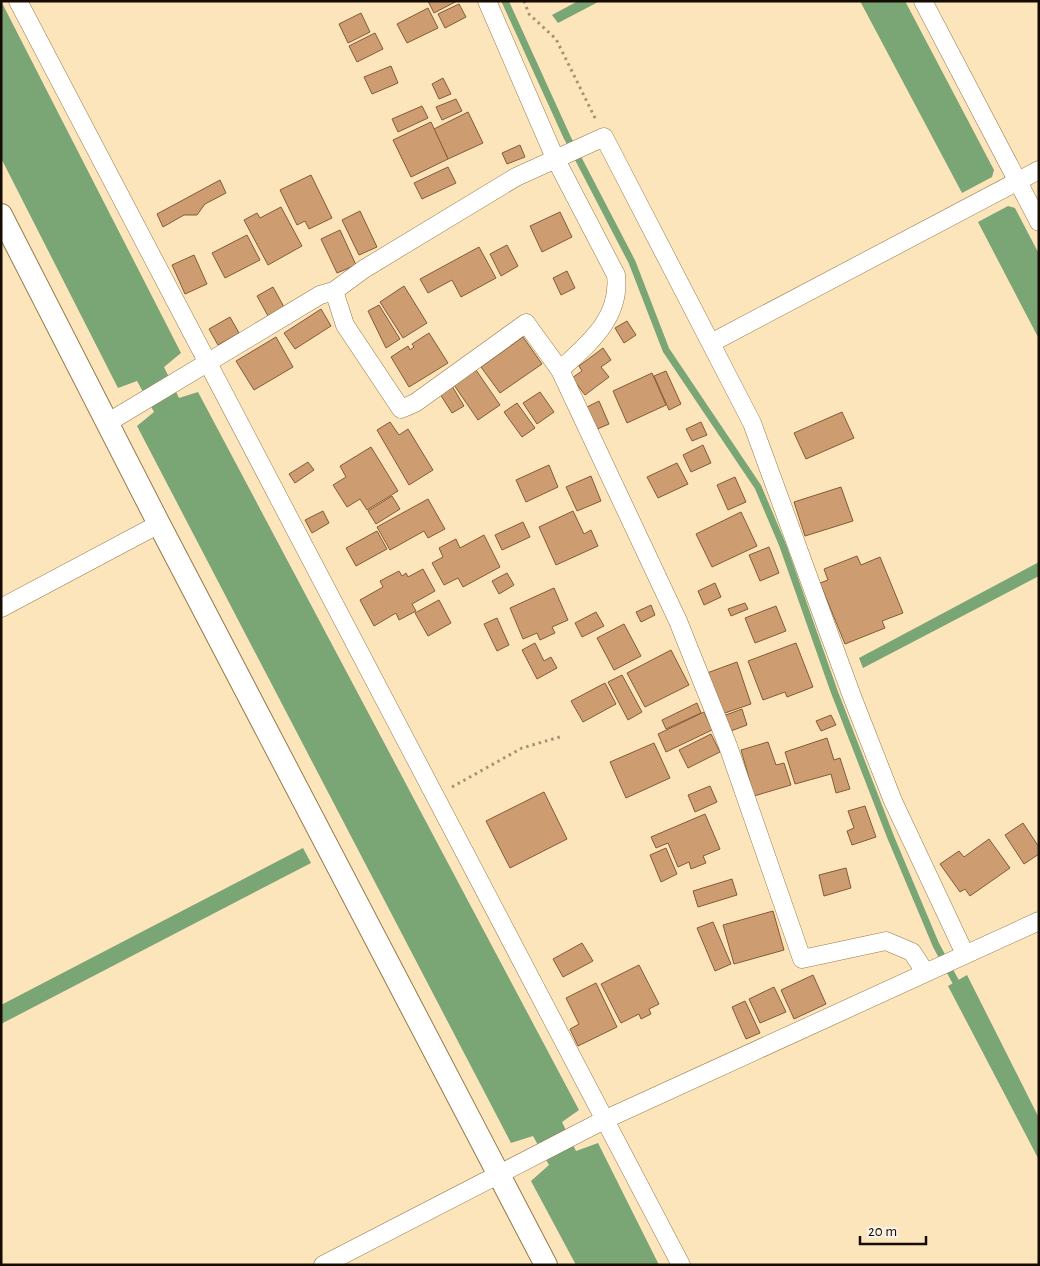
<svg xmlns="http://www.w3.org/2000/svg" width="1040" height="1266" viewBox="0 0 1040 1266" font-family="'Alegreya Sans',sans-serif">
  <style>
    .water { fill: #7aa574 }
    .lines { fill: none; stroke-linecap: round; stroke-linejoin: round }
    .stream { stroke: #7aa574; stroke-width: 7 }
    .building { fill: #ce9c71; stroke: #855b37 }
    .minor-casing { stroke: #977b4a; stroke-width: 19 }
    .tertiary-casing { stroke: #977b4a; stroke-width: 24 }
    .path { stroke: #a59274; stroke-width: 3; stroke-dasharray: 2.5 4; stroke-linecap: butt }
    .minor { stroke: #fff; stroke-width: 18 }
    .tertiary { stroke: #fff; stroke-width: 22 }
  </style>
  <rect width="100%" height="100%" fill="#fce4bb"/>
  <g class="water">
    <polygon points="1,1 181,353 164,367 179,398 198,392 579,1110 562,1122 576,1151 598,1143 659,1265 576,1265 531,1181 549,1165 533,1136 511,1143 137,426 154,412 137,381 118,388 1,158"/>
    <polygon points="578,1 600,1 558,23 552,15"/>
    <polygon points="860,1 905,1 994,170 992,177 962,193"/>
    <polygon points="1008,206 1015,208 1039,254 1039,339 978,222"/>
    <polygon points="1039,562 1039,576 863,668 859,658"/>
    <polygon points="303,848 311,863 1,1024 1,1005"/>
    <polygon points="967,975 1039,1118 1039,1160 948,986"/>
  </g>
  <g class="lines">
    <polyline class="stream" points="505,1 567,137 632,262 666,350 758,487 783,546 834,691 891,838 936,945 959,988"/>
  </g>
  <g class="building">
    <polygon points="428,1 457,1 434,13"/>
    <polygon points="459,4 466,17 445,28 438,14"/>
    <polygon points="428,8 438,28 407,43 397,24"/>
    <polygon points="361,13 370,32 348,43 339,24"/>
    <polygon points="375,33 383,49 357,62 349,46"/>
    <polygon points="391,66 398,83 372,94 364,77"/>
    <polygon points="443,78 451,94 439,99 432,84"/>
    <polygon points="456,99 462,111 442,120 436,107"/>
    <polygon points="422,106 428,118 398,132 392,119"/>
    <polygon points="468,112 483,143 448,159 434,129"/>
    <polygon points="431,122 448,159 411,177 393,140"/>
    <polygon points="520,145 525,157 507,164 502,153"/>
    <polygon points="448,167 456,183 422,199 414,183"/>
    <polygon points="311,175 332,218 309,229 305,221 297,225 280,190"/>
    <polygon points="220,180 226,193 205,204 197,215 184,215 163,227 157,214"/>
    <polygon points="281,207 302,246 268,265 244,220 257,213 260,218"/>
    <polygon points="360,211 377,247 359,255 342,220"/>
    <polygon points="560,212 572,237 542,252 530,226"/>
    <polygon points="340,230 356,265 337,273 321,239"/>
    <polygon points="247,235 260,260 225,278 212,253"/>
    <polygon points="507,245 518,266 501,276 490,254"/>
    <polygon points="479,247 496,278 461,297 452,280 428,293 420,279"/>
    <polygon points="194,255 207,284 185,294 172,265"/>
    <polygon points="567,271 575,288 561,295 553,278"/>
    <polygon points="404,286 427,323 403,338 380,302"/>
    <polygon points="273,287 284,307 268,316 257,296"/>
    <polygon points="379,305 400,339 386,348 368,311"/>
    <polygon points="321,309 331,326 295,349 284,333"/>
    <polygon points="230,317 239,333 218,345 209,329"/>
    <polygon points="627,321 636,335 624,343 615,328"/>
    <polygon points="429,333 448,363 409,387 391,357 408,346 410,350 414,347 412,344"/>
    <polygon points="276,337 293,367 254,390 236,361"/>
    <polygon points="523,337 542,364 500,393 481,367"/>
    <polygon points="603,348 611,360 601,367 609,377 585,395 572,378 582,371 579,366"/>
    <polygon points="476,370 500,405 478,420 454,385"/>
    <polygon points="666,371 681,404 669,410 654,376"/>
    <polygon points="652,373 666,405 627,423 613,391"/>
    <polygon points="452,386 464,406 452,413 440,394"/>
    <polygon points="540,392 554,412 537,424 523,403"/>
    <polygon points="599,401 609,424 595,430 585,408"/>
    <polygon points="517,403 535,428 522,437 504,412"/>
    <polygon points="842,412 854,438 806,459 794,433"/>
    <polygon points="390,422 399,435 408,429 433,470 409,485 377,430"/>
    <polygon points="701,422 707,435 692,441 686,429"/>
    <polygon points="703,445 711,463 691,472 683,455"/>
    <polygon points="371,447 398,491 367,510 360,499 347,507 333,485 346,477 340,466"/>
    <polygon points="308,462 314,470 295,483 289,474"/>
    <polygon points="677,463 688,484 658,498 647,477"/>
    <polygon points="549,465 558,487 526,502 516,480"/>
    <polygon points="591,476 601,501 577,511 566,487"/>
    <polygon points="735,477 746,502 728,510 717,485"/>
    <polygon points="841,487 853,521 805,536 794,502"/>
    <polygon points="392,496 400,509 376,524 368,511"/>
    <polygon points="428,499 445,529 428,538 424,531 390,550 377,527"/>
    <polygon points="323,511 329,523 312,533 305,520"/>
    <polygon points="573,511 584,534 591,530 598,546 556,565 539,527"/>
    <polygon points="741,512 757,546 712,567 696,534"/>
    <polygon points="523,522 530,537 502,550 495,535"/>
    <polygon points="377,531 387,549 356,566 346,548"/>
    <polygon points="484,535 500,567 463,587 458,578 444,585 432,563 443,557 439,548 456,539 460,548"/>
    <polygon points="769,547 779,573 760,581 749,555"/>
    <polygon points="857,556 861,565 880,557 903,613 882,621 885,628 845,644 820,583 828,580 824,569"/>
    <polygon points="423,569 435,591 412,604 416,611 399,620 396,613 374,626 360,600 383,587 380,581 399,571 402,576 406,573 408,577"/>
    <polygon points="507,573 514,585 499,594 492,581"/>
    <polygon points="715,583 721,597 704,605 698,591"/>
    <polygon points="554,588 568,620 552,627 555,633 540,640 537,633 523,639 510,608"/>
    <polygon points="439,600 451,623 428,636 415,613"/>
    <polygon points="745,603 748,609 731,616 728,609"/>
    <polygon points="651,605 655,615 641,622 636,612"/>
    <polygon points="776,606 786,631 755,643 745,618"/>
    <polygon points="596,612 604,626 582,637 575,623"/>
    <polygon points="497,618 509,645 497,651 484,624"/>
    <polygon points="624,624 641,656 614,670 597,638"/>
    <polygon points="535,643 544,661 551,657 557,668 537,679 522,650"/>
    <polygon points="796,643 813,687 787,697 785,692 763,700 748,661"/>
    <polygon points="671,650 689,685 645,707 627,673"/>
    <polygon points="737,662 751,704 722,714 707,673"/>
    <polygon points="622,675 642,712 628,720 608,682"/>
    <polygon points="605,683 616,704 583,722 571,701"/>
    <polygon points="697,703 701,713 666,729 662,720"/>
    <polygon points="742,709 747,725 728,732 723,716"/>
    <polygon points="704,712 712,730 666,752 658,734"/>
    <polygon points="831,715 836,725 821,731 816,721"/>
    <polygon points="711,734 720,752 688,768 679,750"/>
    <polygon points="827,738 834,760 840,758 850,789 836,793 831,774 795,784 785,752"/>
    <polygon points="768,742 776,765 784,763 791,785 754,796 741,750"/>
    <polygon points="654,743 670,778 626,798 610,762"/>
    <polygon points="710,786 717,802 695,812 688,795"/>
    <polygon points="544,792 567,839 510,868 486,821"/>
    <polygon points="865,806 876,837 852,845 847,831 854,828 848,811"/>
    <polygon points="705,814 720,849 703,856 706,863 691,869 689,862 678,867 668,843 656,848 651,837"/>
    <polygon points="1023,823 1039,847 1039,854 1024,864 1005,835"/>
    <polygon points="989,839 1010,868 970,896 965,889 960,892 940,864 959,851 964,857"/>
    <polygon points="666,848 677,874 661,882 650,855"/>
    <polygon points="846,868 851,888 824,896 819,875"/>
    <polygon points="732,879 737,895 698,907 693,891"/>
    <polygon points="773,911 784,950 734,964 723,925"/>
    <polygon points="713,922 731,964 715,971 697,928"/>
    <polygon points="582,943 593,961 563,977 553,959"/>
    <polygon points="639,965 659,1004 649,1009 651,1014 641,1019 639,1014 621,1023 601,984"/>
    <polygon points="813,975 826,1004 794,1019 781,990"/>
    <polygon points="596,983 617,1027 578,1046 570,1029 579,1024 566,998"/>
    <polygon points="774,987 786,1012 760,1023 749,999"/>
    <polygon points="745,1001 760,1033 746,1039 732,1007"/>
  </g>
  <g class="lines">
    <defs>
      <g id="minor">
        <polyline points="18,1 681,1265"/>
        <path d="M487,1L555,158L616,275C621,318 589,343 560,370"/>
        <polyline points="923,1 1039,222"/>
        <polyline points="334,291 345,325 401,409 415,403 526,323 560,370 678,621 728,746 802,959 886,941 912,952 925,972"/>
        <polyline points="711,343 1039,170"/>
        <polyline points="107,423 320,295 334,291 364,269 516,177 604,137 752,423 853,699 893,801 965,954"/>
        <polyline points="1,608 159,524"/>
        <polyline points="323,1265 604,1120 1039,921"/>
      </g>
      <polyline id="tertiary" points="1,215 159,524 546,1265"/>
    </defs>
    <use href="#minor" class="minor-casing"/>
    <use href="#tertiary" class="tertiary-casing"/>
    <g class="path">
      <polyline points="524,1 529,14 556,39 596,120"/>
      <polyline points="452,787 522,748 563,736"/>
    </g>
    <use href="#minor" class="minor"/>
    <use href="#tertiary" class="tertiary"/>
  </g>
  <rect width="1040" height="1266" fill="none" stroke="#150b00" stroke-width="5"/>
  <path d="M860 1236v8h66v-8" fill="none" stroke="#150b00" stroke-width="2.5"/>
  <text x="868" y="1236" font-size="15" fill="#150b00" stroke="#faf4ea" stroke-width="4" paint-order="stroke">20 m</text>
</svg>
